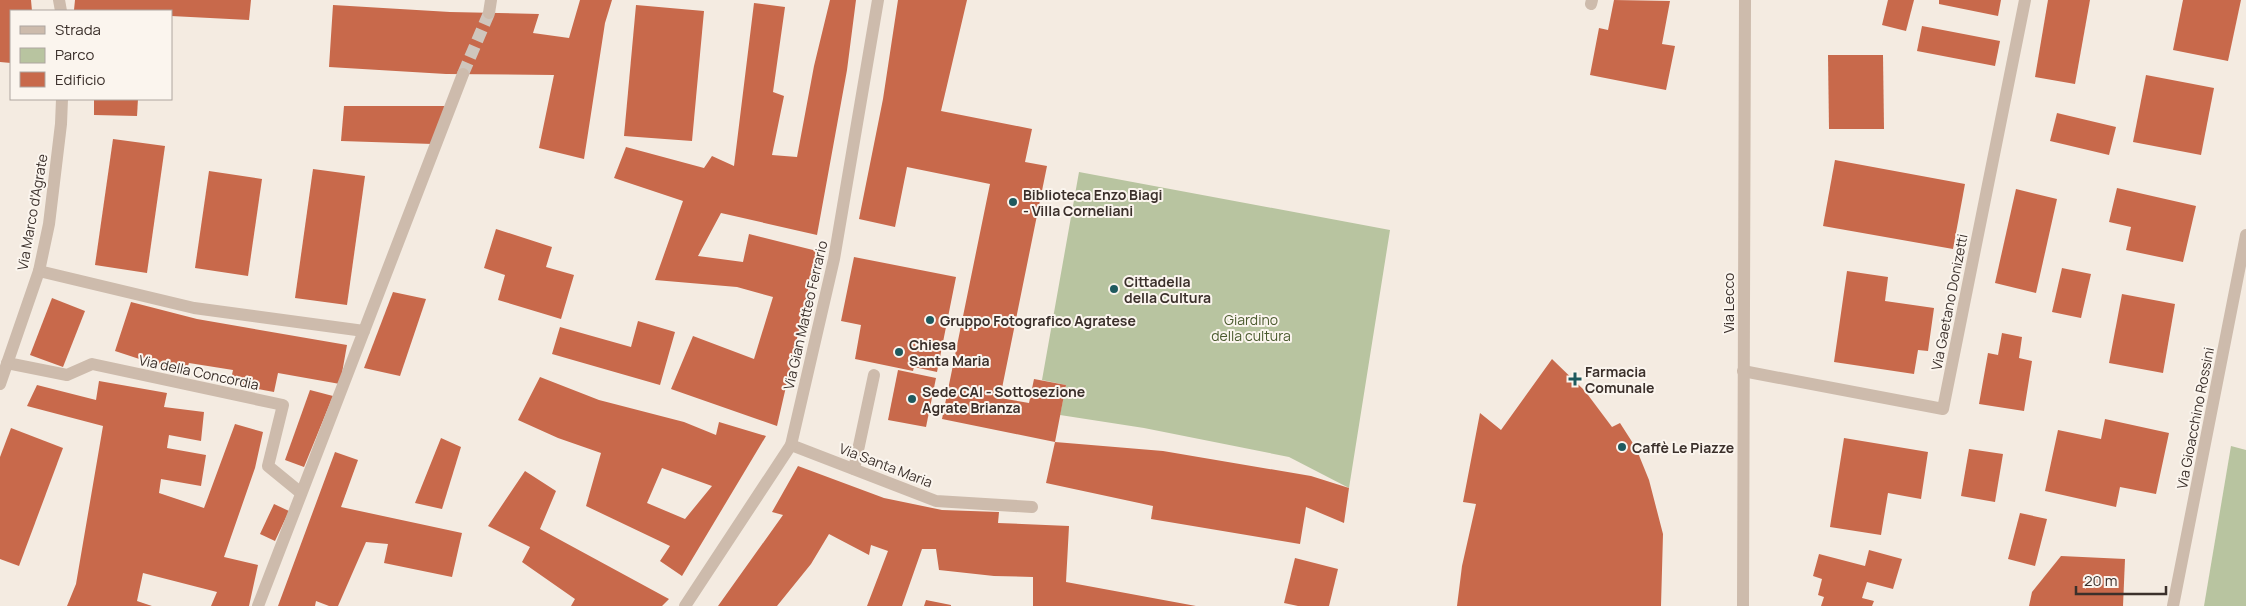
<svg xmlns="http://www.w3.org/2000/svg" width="2246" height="606" viewBox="0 0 2246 606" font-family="Manrope,sans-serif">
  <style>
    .green { fill: #b8c4a0 }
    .building { fill: #c8694b; fill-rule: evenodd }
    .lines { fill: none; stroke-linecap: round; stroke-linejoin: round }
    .pedestrian-tunnel { stroke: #cfc6bd; stroke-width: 12; stroke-dasharray: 12 6; stroke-linecap: butt }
    .pedestrian { stroke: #cdbbac; stroke-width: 12 }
    .minor { stroke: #cdbbac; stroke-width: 12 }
    .tertiary { stroke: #cdbbac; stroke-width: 12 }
    .poi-dot { fill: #1f5a5e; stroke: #fbf5ee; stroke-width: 2 }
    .labels { text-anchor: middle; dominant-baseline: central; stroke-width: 4; stroke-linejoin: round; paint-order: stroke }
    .poi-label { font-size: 14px; font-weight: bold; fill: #3b302b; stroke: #fbf5ee; text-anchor: start }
    .street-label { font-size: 14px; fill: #3b302b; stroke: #fbf5ee }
    .park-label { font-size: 14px; fill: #4a5a2e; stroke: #fbf5ee }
  </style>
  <rect width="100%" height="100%" fill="#f4ebe1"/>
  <g class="green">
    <polygon points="1079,172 1390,230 1349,488 1289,457 1144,428 1060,415 1066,385 1042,380"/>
    <polygon points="2231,446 2246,450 2246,606 2204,606"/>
  </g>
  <g class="building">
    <polygon points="0,0 31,0 32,11 11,11 11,63 0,62"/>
    <polygon points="75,0 251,0 249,20 171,16 171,11 74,10"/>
    <polygon points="580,0 612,0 605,23 584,159 539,148 554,75 446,74 329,67 333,5 450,12 539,14 533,33 569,38"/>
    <polygon points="830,0 856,0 847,70 817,235 721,213 698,256 743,262 749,234 817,251 777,426 671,389 693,336 754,359 773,297 737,287 655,280 683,201 614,178 626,147 704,168 712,156 734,166 754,3 785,7 773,92 784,96 772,155 797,157 814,66"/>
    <polygon points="898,0 967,0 941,111 1032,129 1025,162 1047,166 1000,398 1029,403 1034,379 1066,385 1055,442 942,419 990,184 907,167 895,227 859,219 883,99"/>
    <polygon points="1614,0 1670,1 1662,44 1675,46 1666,90 1590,75 1599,28 1608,30"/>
    <polygon points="1888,0 1914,0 1906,31 1882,25"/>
    <polygon points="1939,0 2001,0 1998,16 1939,4"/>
    <polygon points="2048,0 2090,0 2075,84 2035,77"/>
    <polygon points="2183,0 2241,0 2228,61 2173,50"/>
    <polygon points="636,5 704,11 692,141 624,136"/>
    <polygon points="1922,26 2000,41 1995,66 1917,51"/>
    <polygon points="1828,55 1883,55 1884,129 1829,129"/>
    <polygon points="2146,75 2214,88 2201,155 2133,142"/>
    <polygon points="94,99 138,99 137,116 94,115"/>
    <polygon points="344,106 445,106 433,144 341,141"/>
    <polygon points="2057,113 2116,127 2109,155 2050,141"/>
    <polygon points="113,139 165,146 147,273 95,265"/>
    <polygon points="1835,160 1965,184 1953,249 1823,226"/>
    <polygon points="313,169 365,176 347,305 295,298"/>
    <polygon points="209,171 262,179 248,276 195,268"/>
    <polygon points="2117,188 2196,206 2183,262 2126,250 2131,227 2109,222"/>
    <polygon points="2016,189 2057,199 2036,293 1995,283"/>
    <polygon points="496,229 552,247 546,267 574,275 561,319 498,300 505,275 484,268"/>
    <polygon points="854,257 956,277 937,372 914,367 913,371 855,359 861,325 841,321"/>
    <polygon points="2062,268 2091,274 2081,318 2052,312"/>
    <polygon points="1847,271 1888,277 1885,301 1934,308 1928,351 1918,350 1914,374 1834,362"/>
    <polygon points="393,292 426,299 400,376 364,368"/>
    <polygon points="2122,294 2175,304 2163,373 2109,363"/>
    <polygon points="52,298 85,311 63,367 30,355"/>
    <polygon points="131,302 197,319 347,345 340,384 278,373 274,392 230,384 233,370 189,363 185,374 115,351"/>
    <polygon points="638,321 675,332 660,385 552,354 560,327 631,347"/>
    <polygon points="2002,333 2022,337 2019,358 2032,361 2024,411 1979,404 1988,353 1998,355"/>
    <polygon points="1552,359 1585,391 1612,427 1620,423 1636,448 1649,480 1663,534 1661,606 1457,606 1462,566 1476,504 1463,502 1480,413 1501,430"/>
    <polygon points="898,370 936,378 926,427 888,420"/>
    <path d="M540,377L599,400L684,422L716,435L719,422L766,436L682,576L660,561L670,546L586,506L601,453L558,438L518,420ZM662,468L712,486L685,519L647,503Z"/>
    <polygon points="99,381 167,393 164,407 204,412 201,441 169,435 167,448 206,455 201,486 161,479 159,493 204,508 235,424 263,432 255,468 224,557 258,565 249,606 211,606 217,592 143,573 137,601 152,606 67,606 76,584 103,426 27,406 37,385 96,400"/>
    <polygon points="310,390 333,396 304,467 285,460"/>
    <polygon points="2105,419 2169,433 2156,494 2120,487 2116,507 2045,491 2058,430 2101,439"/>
    <polygon points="11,428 63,448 19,566 0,559 0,457"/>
    <polygon points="441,438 461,447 442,509 415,503"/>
    <polygon points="1844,438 1928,452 1921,499 1888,493 1881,535 1830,527"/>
    <polygon points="1055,442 1163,451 1311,476 1349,488 1344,523 1306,507 1300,544 1151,519 1153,506 1046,483"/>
    <polygon points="1969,449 2003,454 1995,502 1961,496"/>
    <polygon points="335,452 358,460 341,507 462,533 452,577 384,563 388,544 366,542 338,606 329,606 316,601 315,606 278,606"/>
    <polygon points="798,466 884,498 942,510 999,512 998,523 1069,526 1066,582 1196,606 1033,606 1033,577 994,576 939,570 936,549 922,549 902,606 867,606 888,551 871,545 869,555 829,534 811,564 777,606 718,606 783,515 772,512"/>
    <polygon points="525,471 556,491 540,529 669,599 662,606 571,606 575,599 522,562 530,547 488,526"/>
    <polygon points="274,504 289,511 275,541 260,534"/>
    <polygon points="2020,513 2047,519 2035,566 2008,559"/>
    <polygon points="1869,550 1902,559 1893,589 1867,582 1862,598 1874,601 1872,606 1821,606 1824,597 1818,595 1822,579 1813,576 1819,554 1865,566"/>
    <polygon points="2061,556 2125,559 2123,606 2029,606 2032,592"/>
    <polygon points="1295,558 1338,569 1329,606 1298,606 1284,603"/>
    <polygon points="926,600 951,605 951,606 924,606"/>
  </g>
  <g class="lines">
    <polyline class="pedestrian-tunnel" points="463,74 489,13"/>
    <polyline class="pedestrian" points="489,13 491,0"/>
    <g class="minor">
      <polyline points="59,0 61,11"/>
      <polyline points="1591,4 1592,0"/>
      <polyline points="39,271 194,308 364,331"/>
      <polyline points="7,363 67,375 92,364 283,405 268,466 301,493"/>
      <polyline points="1743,371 1943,409 2025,0"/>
      <polyline points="0,384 39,271 49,224 61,124 62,99"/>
      <polyline points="791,445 936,501 1032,507"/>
      <polyline points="854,469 874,375"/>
      <polyline points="258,606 463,74"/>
      <polyline points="685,606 791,445 834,259 878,0"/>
      <polyline points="2173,606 2246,235"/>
    </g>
    <polyline class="tertiary" points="1743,606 1745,0"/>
  </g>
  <g class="poi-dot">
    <circle cx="1013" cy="202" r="5"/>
    <circle cx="1114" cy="289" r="5"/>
    <circle cx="930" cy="320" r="5"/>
    <circle cx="899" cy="352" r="5"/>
    <path d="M1572.5 371.5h5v5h5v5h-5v5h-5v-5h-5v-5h5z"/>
    <circle cx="912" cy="399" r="5"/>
    <circle cx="1622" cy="447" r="5"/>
  </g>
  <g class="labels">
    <g class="poi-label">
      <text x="1023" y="194">Biblioteca Enzo Biagi<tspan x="1023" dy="16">- Villa Corneliani</tspan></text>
      <text x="1124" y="281">Cittadella<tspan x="1124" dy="16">della Cultura</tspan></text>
      <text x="940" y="320">Gruppo Fotografico Agratese</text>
      <text x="909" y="344">Chiesa<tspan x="909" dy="16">Santa Maria</tspan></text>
      <text x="1585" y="371">Farmacia<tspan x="1585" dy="16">Comunale</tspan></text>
      <text x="922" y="391">Sede CAI - Sottosezione<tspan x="922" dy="16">Agrate Brianza</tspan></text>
      <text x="1632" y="447">Caffè Le Piazze</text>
    </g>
    <g class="street-label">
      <text transform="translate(32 212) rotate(-80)">Via Marco d'Agrate</text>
      <text transform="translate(1949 302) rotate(-79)">Via Gaetano Donizetti</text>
      <text transform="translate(1728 303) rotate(-90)">Via Lecco</text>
      <text transform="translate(805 315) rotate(-77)">Via Gian Matteo Ferrario</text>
      <text transform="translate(199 372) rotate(12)">Via della Concordia</text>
      <text transform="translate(2195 418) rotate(-79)">Via Gioacchino Rossini</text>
      <text transform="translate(886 465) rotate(21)">Via Santa Maria</text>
    </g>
    <g class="park-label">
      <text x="1251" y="319">Giardino<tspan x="1251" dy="16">della cultura</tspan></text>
    </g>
  </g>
  <rect x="10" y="10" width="162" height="90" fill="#fbf5ee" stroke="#aea6a0"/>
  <rect x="20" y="26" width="25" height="8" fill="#cdbbac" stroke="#aea6a0"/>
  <text x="55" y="35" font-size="15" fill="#3b302b">Strada</text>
  <rect x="20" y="48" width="25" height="15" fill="#b8c4a0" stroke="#aea6a0"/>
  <text x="55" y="60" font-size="15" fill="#3b302b">Parco</text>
  <rect x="20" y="72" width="25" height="15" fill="#c8694b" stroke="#aea6a0"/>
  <text x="55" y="85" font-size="15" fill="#3b302b">Edificio</text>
  <path d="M2076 586v8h90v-8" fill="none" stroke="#3b302b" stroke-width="2.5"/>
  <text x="2084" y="586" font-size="15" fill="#3b302b" stroke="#fbf5ee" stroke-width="4" paint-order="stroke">20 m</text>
</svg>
